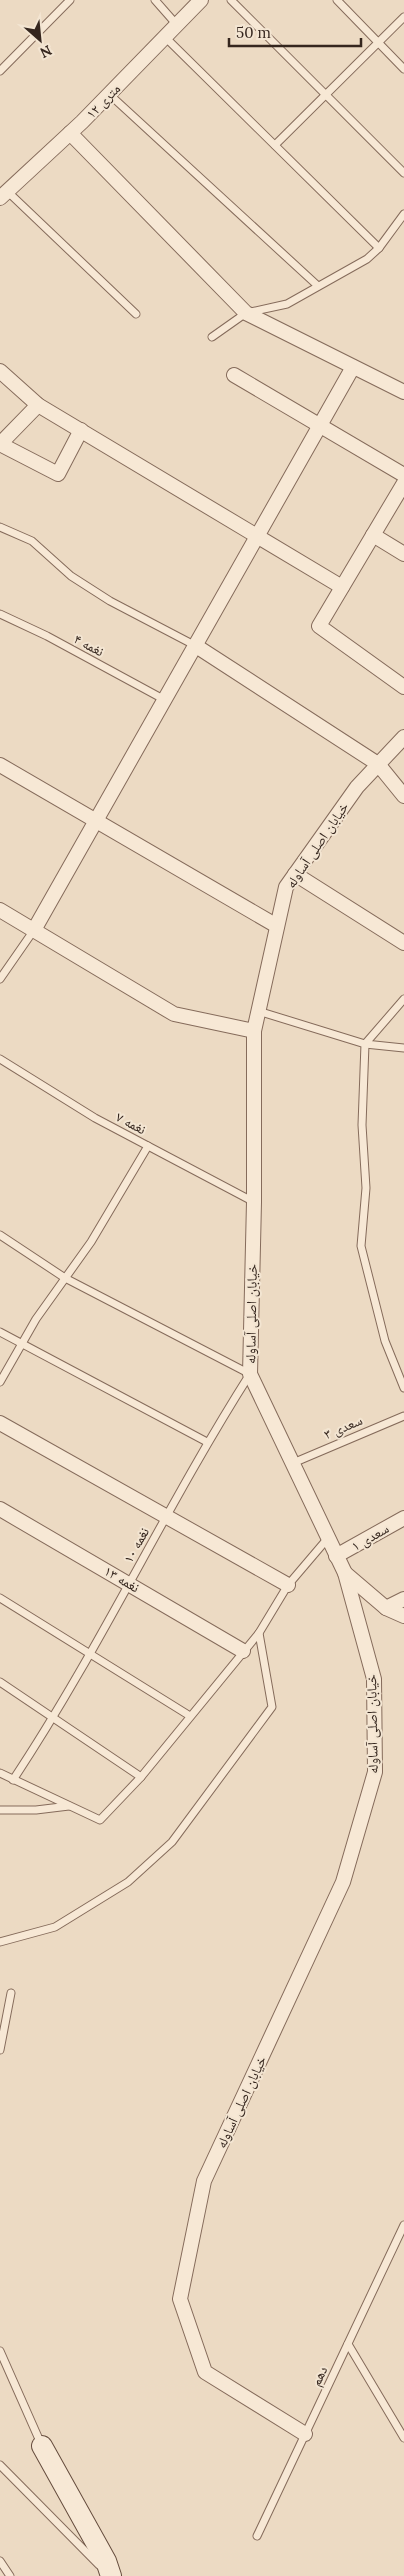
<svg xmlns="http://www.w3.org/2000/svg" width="404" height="2576" viewBox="0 0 404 2576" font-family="Lora,'Noto Naskh Arabic',serif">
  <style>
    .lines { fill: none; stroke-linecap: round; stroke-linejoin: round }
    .lane-casing { stroke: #856b5b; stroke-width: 9 }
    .street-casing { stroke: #856b5b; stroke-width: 16 }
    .secondary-casing { stroke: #664d3e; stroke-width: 22 }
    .lane { stroke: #f7e8d5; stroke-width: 7 }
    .street { stroke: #f7e8d5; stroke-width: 14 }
    .secondary { stroke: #f7e8d5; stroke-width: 20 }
    .labels { text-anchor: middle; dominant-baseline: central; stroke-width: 4; stroke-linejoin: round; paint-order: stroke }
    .street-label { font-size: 14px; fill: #35261e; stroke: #f3e5d2 }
  </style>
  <rect width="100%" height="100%" fill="#ecdac3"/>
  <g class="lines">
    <defs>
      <g id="lane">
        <polyline points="155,0 177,25"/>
        <polyline points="231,0 404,173"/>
        <polyline points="337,0 404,69"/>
        <polyline points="165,37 379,248"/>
        <polyline points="0,71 70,0"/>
        <polyline points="109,94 318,286"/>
        <polyline points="275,145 404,17"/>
        <polyline points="7,191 136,314"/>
        <polyline points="212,337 246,313 287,304 367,259 379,248 404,214"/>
        <polyline points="0,527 32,541 71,576 110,601 196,646"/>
        <polyline points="0,614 47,636 165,700"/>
        <polyline points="0,979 34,930"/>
        <polyline points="404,999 365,1044 404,1048"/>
        <polyline points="258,1011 365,1044 362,1125 366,1188 361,1246 385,1341 404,1388"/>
        <polyline points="0,1059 95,1118 254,1202"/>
        <path d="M0,1235L65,1278L250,1374C166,1506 100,1649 13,1780"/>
        <polyline points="0,1332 207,1442"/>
        <polyline points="0,1382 36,1319 91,1242 148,1146"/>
        <polyline points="293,1463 404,1416"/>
        <polyline points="0,1598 190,1716"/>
        <polyline points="0,1682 141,1777"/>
        <polyline points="0,1773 100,1820 141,1777 259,1633"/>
        <polyline points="0,1810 36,1810 69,1806"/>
        <polyline points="0,1942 55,1927 128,1882 172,1842 272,1707 259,1633 288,1585 328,1538"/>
        <polyline points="0,2050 11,1993"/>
        <polyline points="348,2344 404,2438"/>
        <polyline points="0,2351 42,2446"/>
        <polyline points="0,2465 99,2565"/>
        <polyline points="257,2536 404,2225"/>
        <polyline points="0,2561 10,2576"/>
      </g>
      <g id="street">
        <polyline points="70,133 246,313 404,392"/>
        <polyline points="0,198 82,122 201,0"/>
        <polyline points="0,371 38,405 342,587"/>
        <polyline points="234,375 404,475"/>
        <polyline points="0,444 58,474 81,430"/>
        <polyline points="0,444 38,405"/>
        <polyline points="404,483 319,626 404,687"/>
        <polyline points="373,535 404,554"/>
        <polyline points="196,646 378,764 404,796"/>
        <polyline points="0,765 277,926"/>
        <polyline points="295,874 404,943"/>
        <polyline points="0,910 174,1014 254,1031 286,887 357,787 404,737"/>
        <polyline points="34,930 353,367"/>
        <polyline points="254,1031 254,1202 250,1374 345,1573 374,1679 375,1772 343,1882 204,2181 180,2299 205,2372 305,2434"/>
        <polyline points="0,1423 288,1585"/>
        <polyline points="0,1509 243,1651"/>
        <polyline points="336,1556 404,1518"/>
        <polyline points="345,1573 386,1608 404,1616"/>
        <polyline points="386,1608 404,1599"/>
      </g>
      <polyline id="secondary" points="42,2446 106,2561 111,2576"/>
    </defs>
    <use href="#lane" class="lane-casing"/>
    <use href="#street" class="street-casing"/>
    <use href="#secondary" class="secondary-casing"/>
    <use href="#lane" class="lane"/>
    <use href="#street" class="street"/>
    <use href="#secondary" class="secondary"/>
  </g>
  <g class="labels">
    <g class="street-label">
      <text transform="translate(103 101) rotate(-46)">۱۲ متری</text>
      <text transform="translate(89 645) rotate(28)">نغمه ۴</text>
      <text transform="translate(317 845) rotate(-56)">خیابان اصلی آساوله</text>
      <text transform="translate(131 1123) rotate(28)">نغمه ۷</text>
      <text transform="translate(251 1314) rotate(-89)">خیابان اصلی آساوله</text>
      <text transform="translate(343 1427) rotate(-23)">سعدی ۳</text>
      <text transform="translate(370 1537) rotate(-30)">سعدی ۱</text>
      <text transform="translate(136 1545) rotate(-61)">نغمه ۱۰</text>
      <text transform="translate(122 1579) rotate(30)">نغمه ۱۳</text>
      <text transform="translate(372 1724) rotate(-91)">خیابان اصلی آساوله</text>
      <text transform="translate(241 2102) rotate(-65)">خیابان اصلی آساوله</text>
      <text transform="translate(319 2376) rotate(-65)">دهم</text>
    </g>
  </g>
  <g transform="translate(40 40) rotate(153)" stroke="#f3e5d2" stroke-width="4" paint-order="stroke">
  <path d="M0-4L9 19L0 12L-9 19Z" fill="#35261e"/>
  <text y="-8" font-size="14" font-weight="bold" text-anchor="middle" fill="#35261e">N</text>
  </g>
  <path d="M229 38v8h132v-8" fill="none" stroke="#35261e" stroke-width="2.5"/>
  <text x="236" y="38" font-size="15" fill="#35261e" stroke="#f3e5d2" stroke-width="4" paint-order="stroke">50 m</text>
</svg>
